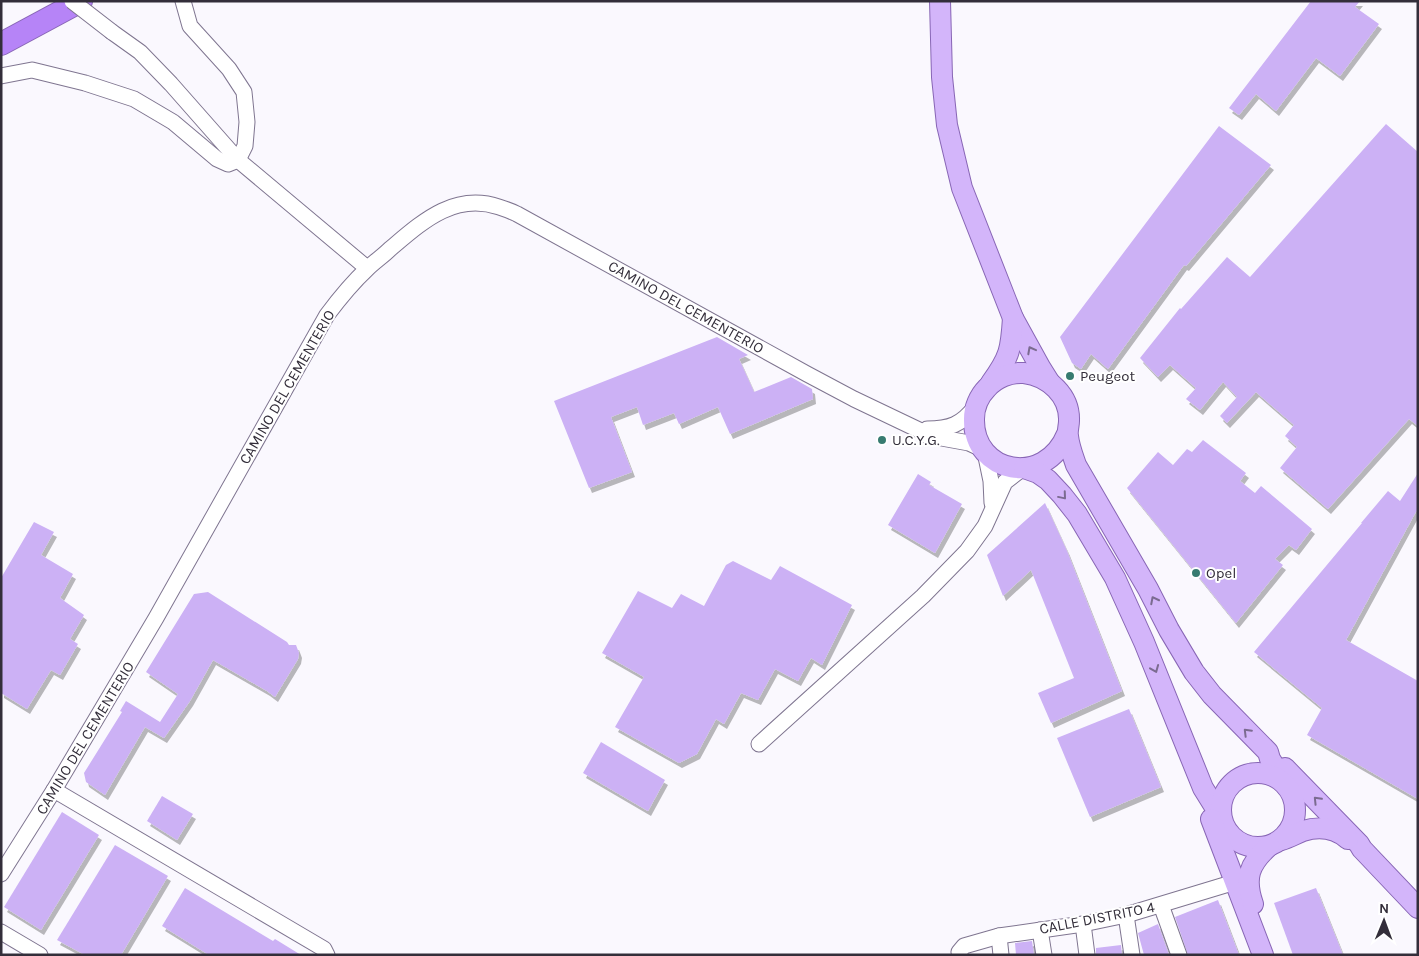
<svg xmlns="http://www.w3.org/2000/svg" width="1419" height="956" viewBox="0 0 1419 956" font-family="Karla,sans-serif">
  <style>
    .building { fill: #ccb1f5; filter: url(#shadow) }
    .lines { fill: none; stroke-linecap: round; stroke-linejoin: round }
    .minor-casing { stroke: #7f7590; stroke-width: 17 }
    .major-casing { stroke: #8866b5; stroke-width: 22 }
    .highway-casing { stroke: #8866b5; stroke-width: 24 }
    .minor { stroke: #fff; stroke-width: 15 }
    .major { stroke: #d3b5fa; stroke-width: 20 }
    .highway { stroke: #b684f7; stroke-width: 22 }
    .minor-bridge-casing { stroke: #7f7590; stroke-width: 17; stroke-linecap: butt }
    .minor-bridge { stroke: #fff; stroke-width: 15 }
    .oneway { stroke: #7b6b90 }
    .poi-dot { fill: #377b70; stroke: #fff; stroke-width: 2 }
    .labels { text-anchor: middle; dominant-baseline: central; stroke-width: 4; stroke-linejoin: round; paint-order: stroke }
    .street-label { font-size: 15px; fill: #332e3a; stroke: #fff }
    .poi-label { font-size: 15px; fill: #332e3a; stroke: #fff; text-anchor: start }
  </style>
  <defs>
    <filter id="shadow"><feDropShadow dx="3" dy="5" stdDeviation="0" flood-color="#0004"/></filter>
  </defs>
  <rect width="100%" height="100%" fill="#faf8fe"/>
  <g class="building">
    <polygon points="1311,1 1360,1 1355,7 1379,24 1340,76 1316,58 1276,111 1256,94 1239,115 1229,108"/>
    <polygon points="1386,124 1418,152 1418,426 1409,419 1328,509 1280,468 1297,447 1285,436 1294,425 1256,392 1227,423 1220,416 1237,397 1223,382 1200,410 1186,399 1196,388 1170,365 1158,377 1140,358 1180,308 1181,309 1227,257 1250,277"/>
    <polygon points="1219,126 1271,165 1186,266 1184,265 1108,369 1091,354 1081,369 1072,363 1060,337"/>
    <polygon points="717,337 748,355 739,359 754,392 791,377 812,389 813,399 730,434 718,407 679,424 674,413 643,425 637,407 611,417 632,472 589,488 554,401"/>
    <polygon points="1203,440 1246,473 1240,481 1255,493 1261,486 1312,529 1296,550 1289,545 1275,559 1283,565 1236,623 1127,488 1158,452 1173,465 1187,449 1192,452"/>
    <polygon points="1418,473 1418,508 1346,640 1418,681 1418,799 1307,735 1322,708 1254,652 1362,523 1361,523 1388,491 1400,501"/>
    <polygon points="918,474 931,482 929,485 962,504 935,553 888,525"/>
    <polygon points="1045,503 1067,551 1122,691 1051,723 1038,693 1074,678 1031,570 1003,596 987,555"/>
    <polygon points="34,522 54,532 41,555 73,574 60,598 84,615 70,639 78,644 60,675 51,670 27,709 1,693 1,578"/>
    <polygon points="733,561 771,580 780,566 852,605 822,665 811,658 798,681 775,669 758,700 741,693 724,724 716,719 697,754 679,763 615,727 644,677 602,653 638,591 672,608 681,594 704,606 726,565"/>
    <polygon points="208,592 287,642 289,645 296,645 299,653 298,659 275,697 267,691 213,660 190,701 164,738 145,727 105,795 86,782 84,773 122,712 120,711 126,701 160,722 178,694 146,672 194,594"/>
    <polygon points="1129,709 1161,787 1090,817 1057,738"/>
    <polygon points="601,742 665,780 648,811 583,773"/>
    <polygon points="162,796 193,814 177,840 147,821"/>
    <polygon points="62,812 99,835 41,930 4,907"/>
    <polygon points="115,845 168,876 121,955 85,955 57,940"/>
    <polygon points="185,888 273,941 275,939 301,955 209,955 162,926"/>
    <polygon points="1316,888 1343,955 1293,955 1274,903"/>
    <polygon points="1218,900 1239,955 1188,955 1175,917"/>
    <polygon points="1158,924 1169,955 1144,955 1138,933"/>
    <polygon points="1032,941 1034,955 1016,955 1015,943"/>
    <polygon points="1121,945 1122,955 1096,955 1096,948"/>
  </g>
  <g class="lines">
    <defs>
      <g id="minor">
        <polyline points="112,32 140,52 171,84 238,160 367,268"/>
        <polyline points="1,76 32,70 85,83 134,99 173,122 217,159 228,164 238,160 245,146 247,122 244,92 229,69 190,26 183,1"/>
        <path d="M927,429C950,429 961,425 976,406"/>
        <polyline points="985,452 991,481 992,503"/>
        <polyline points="759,744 923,596 967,551 985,526 1005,482 1023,468"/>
        <polyline points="54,790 324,949 327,955"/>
        <path d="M1,874L54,790L156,618L327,315C339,299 352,283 367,269C374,262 383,256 390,249C422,222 454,192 499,207C505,209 511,211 517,214L807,374L854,399L921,431L925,435L969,443L984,450"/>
        <polyline points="1161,905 1179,955"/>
        <polyline points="1126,915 1132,955"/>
        <polyline points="1083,924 1087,955"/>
        <polyline points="1040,930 1044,955"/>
        <polyline points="1,932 40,955"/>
        <polyline points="999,936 1001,955"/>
        <polyline points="960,955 959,952 964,946 999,936 1083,924 1126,915 1235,882"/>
      </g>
      <g id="major">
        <polyline points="940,1 942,77 947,125 962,188 1013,318 1040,367 1050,383"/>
        <path d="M991,383C1010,357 1011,349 1013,318"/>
        <path d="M1067,434C1045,488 973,474 974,419C974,408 979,396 987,388C996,378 1010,372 1024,373C1049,376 1070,396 1069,421C1069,426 1067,431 1068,436C1069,446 1073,456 1076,465L1148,589L1169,630L1194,672L1212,695L1268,752L1270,759L1286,785"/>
        <polyline points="1024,468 1038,473 1048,480 1062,495 1077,514 1115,578 1144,642 1203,788 1221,817"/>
        <polyline points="1285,768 1359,844 1362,849 1418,908"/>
        <circle cx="1258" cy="810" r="37"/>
        <polyline points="1211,819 1263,955"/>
        <path d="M1281,840C1289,838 1295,834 1303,831C1319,826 1335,828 1348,839"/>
        <path d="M1253,904C1244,878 1249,864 1269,846"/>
      </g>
      <polyline id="highway" points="1,44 81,1"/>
    </defs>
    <use href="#minor" class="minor-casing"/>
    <use href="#major" class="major-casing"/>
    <use href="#highway" class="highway-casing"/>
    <use href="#minor" class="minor"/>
    <use href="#major" class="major"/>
    <use href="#highway" class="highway"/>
    <defs>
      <polyline id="minor-bridge" points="72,1 112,32"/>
    </defs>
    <use href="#minor-bridge" class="minor-bridge-casing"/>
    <use href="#minor-bridge" class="minor-bridge"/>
  </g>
  <defs><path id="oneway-chevron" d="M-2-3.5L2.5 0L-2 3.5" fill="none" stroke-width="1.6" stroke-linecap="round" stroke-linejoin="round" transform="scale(1.25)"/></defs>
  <g class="oneway">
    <use href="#oneway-chevron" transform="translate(1031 350) rotate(-118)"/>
    <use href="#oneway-chevron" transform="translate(1063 496) rotate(50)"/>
    <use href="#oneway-chevron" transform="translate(1154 600) rotate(-117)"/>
    <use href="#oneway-chevron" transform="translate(1155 669) rotate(68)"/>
    <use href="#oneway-chevron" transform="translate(1247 732) rotate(-135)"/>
    <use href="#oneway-chevron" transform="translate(1317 800) rotate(-134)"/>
  </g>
  <g class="poi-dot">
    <circle cx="1070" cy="376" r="5"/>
    <circle cx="882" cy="440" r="5"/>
    <circle cx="1196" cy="573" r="5"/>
  </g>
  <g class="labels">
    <g class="street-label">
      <text transform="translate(686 307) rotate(29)">CAMINO DEL CEMENTERIO</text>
      <text transform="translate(287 387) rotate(-60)">CAMINO DEL CEMENTERIO</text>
      <text transform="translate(85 738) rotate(-59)">CAMINO DEL CEMENTERIO</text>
      <text transform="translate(1097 918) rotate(-11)">CALLE DISTRITO 4</text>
    </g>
    <g class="poi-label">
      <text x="1080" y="376">Peugeot</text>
      <text x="892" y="440">U.C.Y.G.</text>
      <text x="1206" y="573">Opel</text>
    </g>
  </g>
  <rect width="1419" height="956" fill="none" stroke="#332e3a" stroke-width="5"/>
  <g transform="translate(1384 921) rotate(1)" stroke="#ffffff" stroke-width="4" paint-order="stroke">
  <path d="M0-4L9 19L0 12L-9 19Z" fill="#332e3a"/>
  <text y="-8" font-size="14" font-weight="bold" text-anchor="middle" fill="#332e3a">N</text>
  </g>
</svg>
